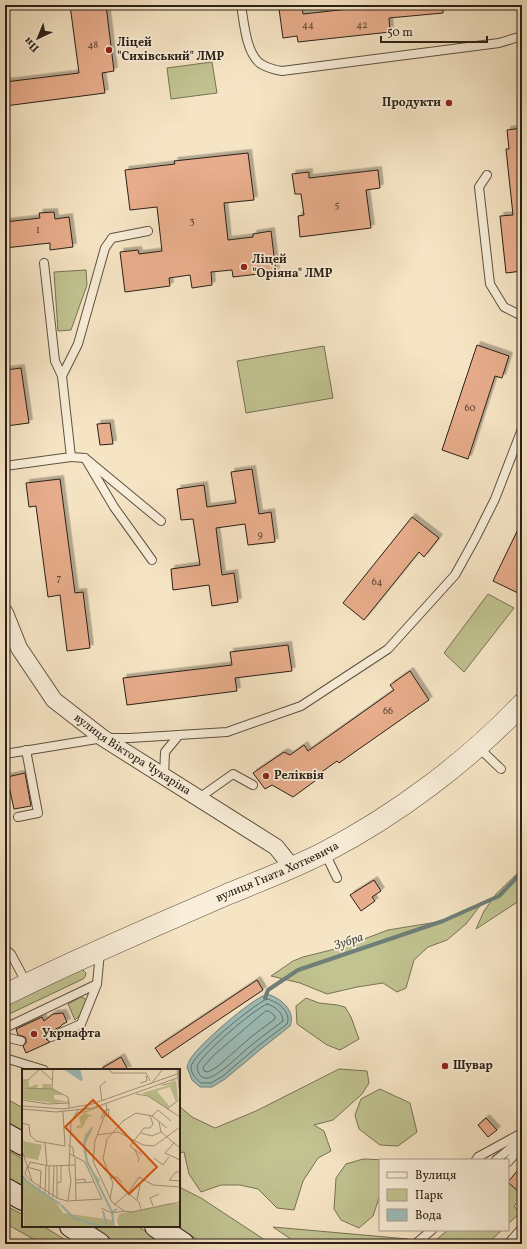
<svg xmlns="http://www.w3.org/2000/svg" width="527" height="1249" viewBox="0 0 527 1249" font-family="Vollkorn,serif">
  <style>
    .green { fill: #c1c391; stroke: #767254 }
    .water { fill: #9dbeba; stroke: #6f7f79 }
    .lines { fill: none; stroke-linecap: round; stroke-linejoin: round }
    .shore { stroke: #646f68; stroke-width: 1 }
    .stream { stroke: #6f7f79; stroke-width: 4 }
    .building { fill: #e8ad8c; stroke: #2a2017; filter: url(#shadow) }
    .service-casing { stroke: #5d5142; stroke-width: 10 }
    .minor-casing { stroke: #5d5142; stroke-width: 18 }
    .tertiary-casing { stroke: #5d5142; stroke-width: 22 }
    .secondary-casing { stroke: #2a2017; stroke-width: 24 }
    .service { stroke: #f9eed9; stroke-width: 8 }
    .minor { stroke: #f9eed9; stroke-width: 16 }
    .tertiary { stroke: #f9eed9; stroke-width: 21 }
    .secondary { stroke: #f9eed9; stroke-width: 22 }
    .poi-dot { fill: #8f2418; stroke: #f9eed9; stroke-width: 1.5 }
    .labels { text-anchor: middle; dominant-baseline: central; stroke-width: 3.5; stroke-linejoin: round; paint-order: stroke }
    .number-label { font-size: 10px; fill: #5a4334 }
    .poi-label { font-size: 12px; font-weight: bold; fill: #2a2017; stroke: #f9eed9; text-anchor: start }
    .street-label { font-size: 12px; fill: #2a2017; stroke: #f9eed9 }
    .water-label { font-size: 13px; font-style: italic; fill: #4c4f48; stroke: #f9eed9 }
    .inset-river { fill: none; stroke: #9dbeba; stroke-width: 2 }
    .inset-road { fill: none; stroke: #a4967f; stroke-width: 1 }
    .view { fill: #de560d; fill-opacity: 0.15; stroke: #de560d; stroke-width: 2 }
    .inset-edge { fill: none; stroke: #2a2017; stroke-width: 2 }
  </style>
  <defs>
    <filter id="shadow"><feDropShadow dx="3.5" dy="-3.5" stdDeviation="0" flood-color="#0004"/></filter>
  </defs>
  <rect width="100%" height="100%" fill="#f6e5c5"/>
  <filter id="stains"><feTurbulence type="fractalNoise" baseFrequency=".005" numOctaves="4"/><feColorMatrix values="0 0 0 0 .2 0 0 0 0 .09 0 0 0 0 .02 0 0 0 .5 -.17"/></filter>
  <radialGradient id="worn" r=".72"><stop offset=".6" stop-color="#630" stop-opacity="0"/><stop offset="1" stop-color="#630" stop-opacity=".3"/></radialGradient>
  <g class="green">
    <polygon points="212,62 217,93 171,99 167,68"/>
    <polygon points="86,270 87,285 71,330 58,331 54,272"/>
    <polygon points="324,346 333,398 246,413 237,361"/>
    <polygon points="488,594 514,608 464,672 444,653"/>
    <polygon points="522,869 522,899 476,929 484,911 496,894"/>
    <polygon points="483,902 466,924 447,940 428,947 414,960 406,988 397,992 383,983 357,987 327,994 300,983 271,976 293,961 303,957 343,947 388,930 443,921"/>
    <polygon points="79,969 83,970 86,973 85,977 83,979 5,1016 5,1004"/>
    <polygon points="81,997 84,998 86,1001 81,1014 75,1020 68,1004"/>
    <polygon points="306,998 319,1003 337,1005 345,1007 351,1017 359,1039 340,1050 327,1045 297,1024 296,1006"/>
    <polygon points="339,1069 367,1071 369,1083 362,1094 333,1120 314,1125 324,1131 331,1151 318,1158 303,1181 294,1210 277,1208 258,1189 240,1185 221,1185 201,1192 189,1174 184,1152 179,1153 179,1106 192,1117 215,1128 256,1111"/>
    <polygon points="380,1089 410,1103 417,1132 398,1146 380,1145 359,1129 355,1115 361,1099"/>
    <polygon points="5,1098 23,1108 23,1133 5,1124"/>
    <polygon points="5,1149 23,1159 23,1187 5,1178"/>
    <polygon points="363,1159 388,1160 380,1160 380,1195 373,1216 359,1228 341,1220 334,1209 336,1178 346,1164"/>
    <polygon points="508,1182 522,1194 522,1198 514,1206 520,1213 508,1224"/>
    <polygon points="179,1187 201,1198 271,1244 204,1244 177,1226 179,1226"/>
    <polygon points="5,1205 23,1215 23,1226 43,1226 72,1244 42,1244 5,1223"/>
    <polygon points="90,1226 137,1226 166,1244 119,1244"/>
    <polygon points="273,1227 408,1239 410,1243 298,1244"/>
    <polygon points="448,1230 502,1230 487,1244 431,1244"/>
  </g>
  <path class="water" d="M267,994C281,998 296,1011 290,1026L261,1049L225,1079L212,1087H200L192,1080L187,1067C188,1064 189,1061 191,1058C202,1042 249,1001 267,994Z"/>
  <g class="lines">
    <g class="shore">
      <path d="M267,999C277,1001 292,1012 287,1024L258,1046L223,1076L211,1083H201C196,1079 191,1074 191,1067C191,1056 255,1003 267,999Z"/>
      <path d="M267,1004C275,1006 283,1013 283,1021C274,1028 264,1035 255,1042C245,1050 219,1076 208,1078C200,1079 198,1073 197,1066C203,1053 253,1010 267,1004Z"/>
      <polygon points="266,1011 269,1011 275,1016 275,1019 251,1037 217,1067 208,1072 204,1071 203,1067 214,1055"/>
    </g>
    <polyline class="stream" points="265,998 268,990 298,970 443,921 499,896 522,872"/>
  </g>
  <g class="building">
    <polygon points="70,5 106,5 114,71 102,73 105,93 5,106 5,82 79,73"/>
    <polygon points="385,5 443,5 443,13 389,18 390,32 298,42 297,36 283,38 279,9 302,6 303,14"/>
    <polygon points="522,128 522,271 506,273 500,216 513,215 506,149 509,149 507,130"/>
    <polygon points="248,153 254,200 224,203 228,240 253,237 253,234 271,231 276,272 233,277 232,270 211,272 212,285 192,288 190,275 169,278 170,286 125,292 120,252 138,250 139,254 162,251 157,207 130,210 125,170 175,164 174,161"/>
    <polygon points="378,170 380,188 366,190 371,228 300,237 298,216 304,215 301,194 295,194 292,174 309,172 309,178"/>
    <polygon points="54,212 55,219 69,217 73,247 50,250 50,243 5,248 5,222 40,218 39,213"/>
    <polygon points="477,345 509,356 502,378 495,376 468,459 442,450"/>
    <polygon points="21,368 29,423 6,426 5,370"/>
    <polygon points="110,423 113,444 100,445 97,424"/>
    <polygon points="252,469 259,514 271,512 275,542 248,545 245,524 216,528 222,575 234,573 238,602 212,606 209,585 173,590 171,569 200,565 193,519 181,520 177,489 204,485 207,507 236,503 231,472"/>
    <polygon points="60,479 75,593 83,592 90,648 67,651 60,595 48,597 36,506 29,507 26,483"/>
    <polygon points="412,517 439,538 424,557 419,552 364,620 343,603"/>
    <polygon points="522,521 522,584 518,593 493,581"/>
    <polygon points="288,645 292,671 235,678 237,691 127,705 123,678 232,665 230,652"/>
    <polygon points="410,671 429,700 339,763 337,761 316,776 315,781 293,797 272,785 265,789 253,773 284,752 290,755 304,745 308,751 394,690 390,685"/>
    <polygon points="25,773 31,806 14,809 7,777"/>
    <polygon points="374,880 381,891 372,897 375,901 361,911 350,895"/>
    <polygon points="257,980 263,990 162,1058 155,1048"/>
    <polygon points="63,1013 67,1022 63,1024 60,1027 47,1033 46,1039 50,1042 26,1053 23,1046 26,1043 26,1039 25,1037 18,1035 16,1029 42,1017 44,1021 53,1014"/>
    <polygon points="121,1057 128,1070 99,1070"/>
    <polygon points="486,1118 497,1130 488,1137 478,1125"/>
    <polygon points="522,1165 522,1195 508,1182"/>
  </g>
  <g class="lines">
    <defs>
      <g id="service">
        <path d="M241,5C244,22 246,54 261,64C268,68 275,70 282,71L499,43L522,36"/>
        <polyline points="487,175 479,187 490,284 504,307 522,316"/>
        <polyline points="62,376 78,344 105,248 112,238 148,231"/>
        <polyline points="71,457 85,458 161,521"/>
        <polyline points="85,458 114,507 152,560"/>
        <polyline points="5,466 71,457 62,376 55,361 44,263"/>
        <polyline points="478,747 501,769"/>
        <polyline points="5,754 103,738 130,738 227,732 301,706 388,649 455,575 476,537 495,499 522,429"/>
        <polyline points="164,777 165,752 179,735"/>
        <polyline points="199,798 233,774 253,785"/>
        <polyline points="18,817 38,813 26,750"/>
        <polyline points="325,853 337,878"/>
        <polyline points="5,949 11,954 27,984"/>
        <polyline points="5,1028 97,984"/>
        <polyline points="5,1037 21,1041"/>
        <polyline points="51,1037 81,1024 97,984 100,952"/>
        <polyline points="5,1058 44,1070"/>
        <polyline points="476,1160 478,1157 522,1133"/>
        <polyline points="496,1160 522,1139"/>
        <polyline points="508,1162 522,1146"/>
        <polyline points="415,1244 432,1230"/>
        <polyline points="508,1244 522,1228"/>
      </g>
      <g id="minor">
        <path id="s1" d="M5,613L19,648L54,700L103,738L276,847L292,867"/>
      </g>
      <g id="tertiary">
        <path id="s2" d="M5,995C78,958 153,927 228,894C260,881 294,868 325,852C396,815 467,762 522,704"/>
      </g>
      <g id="secondary">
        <polyline points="5,1134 23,1144"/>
        <polyline points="5,1189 23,1199"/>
        <polyline points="71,1226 99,1244"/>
        <polyline points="156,1226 183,1244"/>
      </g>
    </defs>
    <use href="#service" class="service-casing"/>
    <use href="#minor" class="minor-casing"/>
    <use href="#tertiary" class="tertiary-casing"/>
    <use href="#secondary" class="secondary-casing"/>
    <use href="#service" class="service"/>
    <use href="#minor" class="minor"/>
    <use href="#tertiary" class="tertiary"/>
    <use href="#secondary" class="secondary"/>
  </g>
  <g class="poi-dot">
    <circle cx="109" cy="50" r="4"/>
    <circle cx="449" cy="103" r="4"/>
    <circle cx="244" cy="267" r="4"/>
    <circle cx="266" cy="776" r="4"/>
    <circle cx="34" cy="1034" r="4"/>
    <circle cx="445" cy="1066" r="4"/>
  </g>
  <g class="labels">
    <g class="number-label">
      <text x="308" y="25">44</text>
      <text x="362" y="25">42</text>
      <text x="93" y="45">48</text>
      <text x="337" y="205">5</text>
      <text x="192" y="221">3</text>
      <text x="38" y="230">1</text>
      <text x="470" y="408">60</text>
      <text x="260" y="535">9</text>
      <text x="59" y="578">7</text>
      <text x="377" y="582">64</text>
      <text x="388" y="711">66</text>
    </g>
    <g class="poi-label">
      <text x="117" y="43">Ліцей<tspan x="117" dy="14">"Сихівський" ЛМР</tspan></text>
      <text x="441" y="103" text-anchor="end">Продукти</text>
      <text x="252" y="260">Ліцей<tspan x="252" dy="14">"Оріяна" ЛМР</tspan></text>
      <text x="274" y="776">Реліквія</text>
      <text x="42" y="1034">Укрнафта</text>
      <text x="453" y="1066">Шувар</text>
    </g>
    <g class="street-label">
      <text stroke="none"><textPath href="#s1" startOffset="196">вулиця Віктора Чукаріна</textPath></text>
      <text stroke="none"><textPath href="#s2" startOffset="299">вулиця Гната Хоткевича</textPath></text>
    </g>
    <g class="water-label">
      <text transform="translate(349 942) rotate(-18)">Зубра</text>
    </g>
  </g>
  <g transform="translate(22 1069)">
    <rect width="158" height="158" fill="#f6e5c5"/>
    <path d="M0,11L7,12V18L16,15L15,19H21L20,15H29V18L41,26H32V30L47,33L31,34L0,30V20L8,19L0,18ZM154,11L156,29L154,33L148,18L135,22L148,38L145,39L120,24L151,15ZM83,36L63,44L71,47L66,48L60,59H54L56,56L59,57L57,48L63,44L52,46L56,43ZM70,59L62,75L63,82L68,99L78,111L76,114L64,93L61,78L63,65ZM1,72L20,76L16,91L2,88ZM0,107L32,131L41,144L91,151L92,158H2ZM148,134L158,135V158H97L95,152L97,145Z" fill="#c1c391"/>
    <path d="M41,0H58L61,11L59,12Z" fill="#9dbeba"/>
    <path class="inset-river" d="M70,58L62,75L65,92L90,143L95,140M1,107L5,113L38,135M39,136L52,149L81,158M81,142L85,158M90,144L92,158"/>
    <path class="inset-road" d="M31,0L30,20L46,28L47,39M87,0L90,4H124L128,12M155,0L158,27M156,0L158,20M0,11H6L18,0L30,11M118,14L125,12L124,7M129,15L141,0M140,16L151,14V11M0,19L30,20M114,25L126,27L158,48M0,31L26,35L48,34M80,32L78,17L84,12M84,35L85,40L73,72L71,92L90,133L102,142L110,143L158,133M0,37L42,40L70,35L158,4M0,40L34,43L71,39L158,8M145,40L158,30M130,47L136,41L149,52M79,50L82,42L87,40L86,47L83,46M137,53L139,63L158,79M0,54L7,56L8,66L14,72L43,77L41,43M119,64L130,67L139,63M75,66L96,63L121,76L132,77L158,58M23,74L25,97M152,74L143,84L158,91M46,76L51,79L52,88M0,81L10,112M113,81L117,90L116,93M120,86L108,77L122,59H128L131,55L128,47M53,89L54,131M132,89L141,96L147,88M27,97V126M5,98L3,105L8,111L35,129L45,132L80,130L63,93L48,85M5,98L19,102L18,120M6,98L8,93L27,97L53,96M158,103H154L147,111L158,112M88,109L95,108L100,114M54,111L63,110V113M35,114L39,113V96M54,114L72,113M23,124L24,97M31,128L32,97M35,129V97M88,130L91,114L81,90L85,70L101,52L114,44L130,47L145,59M46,131L49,112L47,99L49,53L56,41M115,131L118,116M92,136L106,124M131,137L128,129L137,125M79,139L90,144L102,142M119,140L117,133L106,124L117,108L131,116L158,118"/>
    <path class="view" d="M71,31L135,98L107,125L43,58Z"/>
    <rect width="158" height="158" class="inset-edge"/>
  </g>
  <rect width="527" height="1249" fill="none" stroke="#f6e5c5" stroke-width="20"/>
  <rect x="6" y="6" width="515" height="1237" fill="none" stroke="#2a2017" stroke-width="2"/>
  <rect x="10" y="10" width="507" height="1229" fill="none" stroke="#2a2017"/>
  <rect x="379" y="1159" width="130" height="72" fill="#f9eed9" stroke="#a69c8b"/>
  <rect x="387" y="1172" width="20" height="6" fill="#f9eed9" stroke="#a69c8b"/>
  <text x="415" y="1179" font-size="12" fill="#2a2017">Вулиця</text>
  <rect x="387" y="1189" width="20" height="12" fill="#c1c391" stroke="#a69c8b"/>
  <text x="415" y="1199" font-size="12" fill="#2a2017">Парк</text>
  <rect x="387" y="1209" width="20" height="12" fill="#9dbeba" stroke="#a69c8b"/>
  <text x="415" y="1219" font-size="12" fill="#2a2017">Вода</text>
  <g transform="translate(38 38) rotate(224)" stroke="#f9eed9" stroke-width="3" paint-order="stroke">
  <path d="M0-3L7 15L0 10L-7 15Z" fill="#2a2017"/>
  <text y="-6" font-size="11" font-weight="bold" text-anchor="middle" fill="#2a2017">Пн</text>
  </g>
  <path d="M381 36v6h106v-6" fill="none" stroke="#2a2017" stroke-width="2"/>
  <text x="387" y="36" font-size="12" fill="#2a2017" stroke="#f9eed9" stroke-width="3" paint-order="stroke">50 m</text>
  <rect width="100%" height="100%" filter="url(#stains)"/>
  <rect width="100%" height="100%" fill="url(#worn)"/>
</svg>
